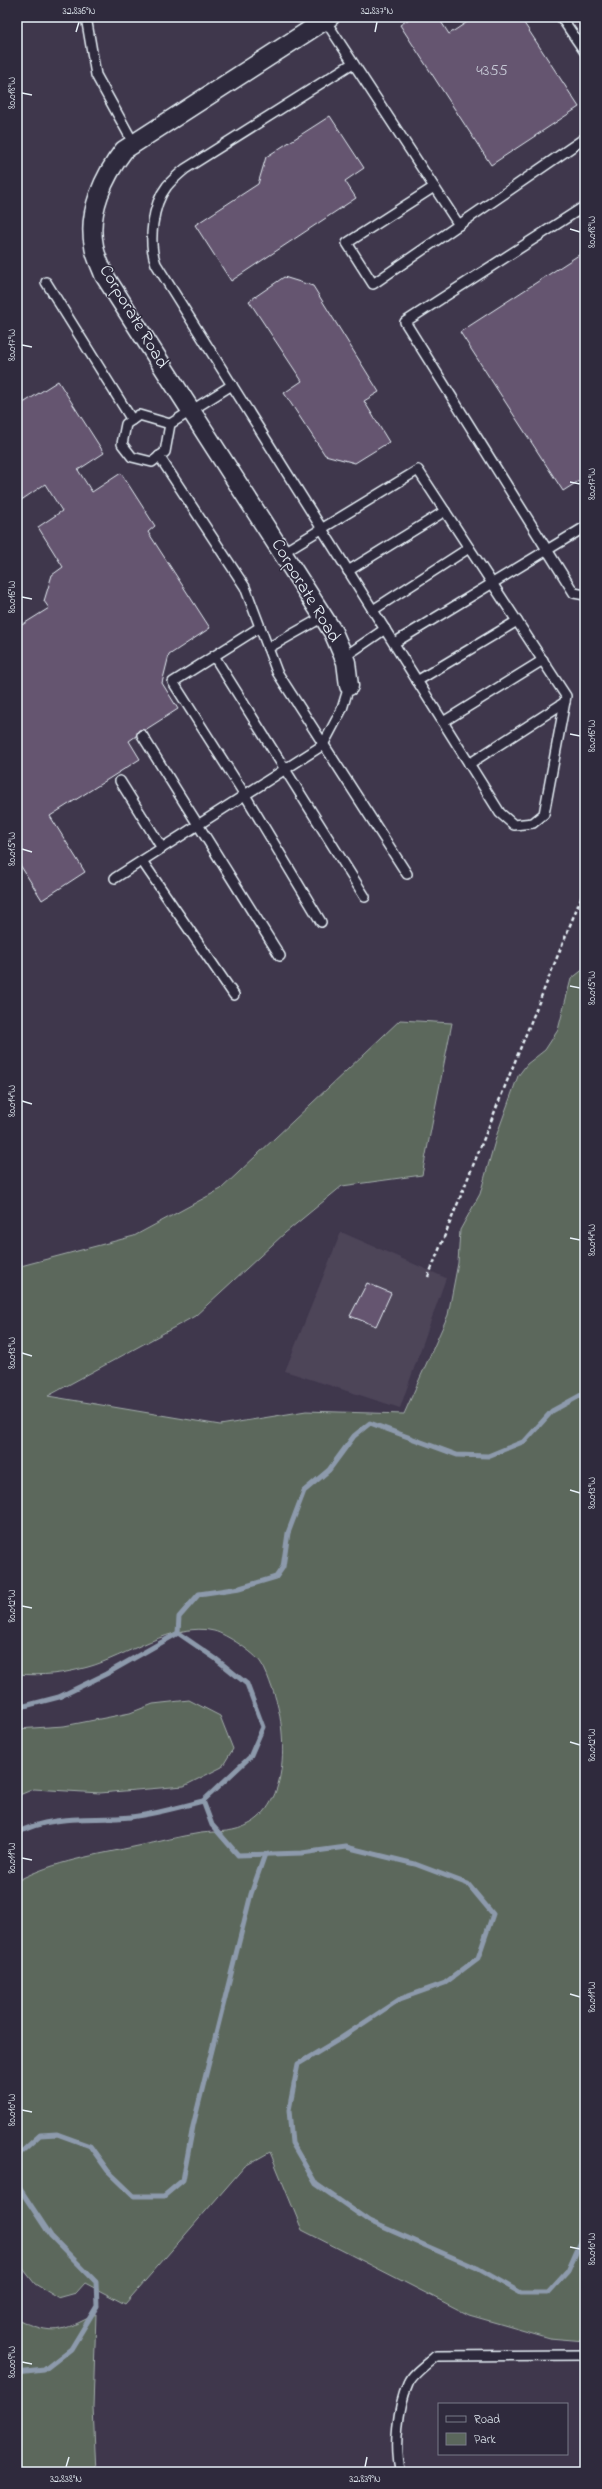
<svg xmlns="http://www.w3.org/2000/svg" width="602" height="2489" viewBox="0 0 602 2489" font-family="'Indie Flower',sans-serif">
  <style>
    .built { fill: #4d4459 }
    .green { fill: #5b675c; stroke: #a2acaa }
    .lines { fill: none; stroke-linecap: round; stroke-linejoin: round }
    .stream { stroke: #8d9aac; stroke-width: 5 }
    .building { fill: #65556f; stroke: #e8f1f8 }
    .service-casing { stroke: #e8f1f8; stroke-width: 12 }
    .minor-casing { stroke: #e8f1f8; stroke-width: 21 }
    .path { stroke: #e8f1f8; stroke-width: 2.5; stroke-dasharray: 4 3; stroke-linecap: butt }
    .service { stroke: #2f2a3d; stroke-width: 9 }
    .minor { stroke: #2f2a3d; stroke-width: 18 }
    .ticks { fill: none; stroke: #e8f1f8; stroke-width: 1.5 }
    .labels { text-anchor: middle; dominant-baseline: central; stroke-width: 3; stroke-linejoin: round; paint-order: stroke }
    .number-label { font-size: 16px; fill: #c7cad6 }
    .street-label { font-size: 18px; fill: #e8f1f8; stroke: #2f2a3d }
    .neatline { fill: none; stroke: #e8f1f8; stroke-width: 1.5 }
    .ticks-label { font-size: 10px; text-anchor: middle; fill: #e8f1f8 }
  </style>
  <rect width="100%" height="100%" fill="#3f374c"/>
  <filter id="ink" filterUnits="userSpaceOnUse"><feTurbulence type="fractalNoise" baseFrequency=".025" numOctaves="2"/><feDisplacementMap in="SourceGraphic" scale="8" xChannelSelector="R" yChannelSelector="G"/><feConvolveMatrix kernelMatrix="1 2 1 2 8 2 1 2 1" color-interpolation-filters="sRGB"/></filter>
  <g filter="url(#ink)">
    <polygon class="built" points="341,1232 446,1278 400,1408 285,1371"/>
    <g class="green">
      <path d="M585,968V2341L549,2338L469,2315L302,2230L270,2152L245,2166L125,2304L85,2283L76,2293L58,2298L35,2284L17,2261V1881C54,1861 97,1855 138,1846C159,1842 180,1836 201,1833C219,1831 234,1833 251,1823C291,1800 287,1725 272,1688C269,1680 266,1670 261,1663C255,1653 226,1634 214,1631C175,1621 125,1657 88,1667C62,1674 44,1676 17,1674V1267L134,1236L221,1189L400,1020L452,1023L422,1175L342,1186L285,1233L195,1316L48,1396L220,1425L306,1411L404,1414L448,1315L458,1263L460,1230L480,1194L497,1134L518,1076L527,1064L545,1050L558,1030L571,979Z"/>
      <polygon points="189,1700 220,1716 233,1749 222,1767 184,1786 100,1793 34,1789 17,1796 17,1729 64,1726 130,1713 153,1704"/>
      <path d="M96,2314L93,2408L96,2472H17V2319C54,2336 61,2332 96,2314Z"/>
    </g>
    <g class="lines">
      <g class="stream">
        <polyline points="178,1633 179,1617 199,1594 240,1588 276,1577 283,1567 288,1533 304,1491 329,1470 354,1436 370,1423 457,1455 488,1456 525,1441 552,1411 585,1393"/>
        <polyline points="17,1708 59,1697 106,1674 178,1633 216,1659 247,1684 263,1727 250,1757 203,1801 212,1825 238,1855 302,1853 346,1847 415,1864 468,1884 493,1914 478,1958 445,1983 400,1999 338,2040 298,2064 289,2110 292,2143 316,2184 369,2221 477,2268 521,2293 548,2293 568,2271 585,2233"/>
        <path d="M17,1833C52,1814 93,1821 131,1817C156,1814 180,1807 203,1801"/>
        <polyline points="17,2373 44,2370 71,2349 97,2306 96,2282 51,2236 18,2186 18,2155 40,2135 57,2134 90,2146 108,2171 134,2196 164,2196 183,2180 193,2126 251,1894 265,1854"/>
      </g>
    </g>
    <g class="building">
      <polygon points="412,17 438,17 449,34 475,17 520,17 579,107 491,165 400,25"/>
      <polygon points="330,116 364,168 345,181 356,198 231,281 195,225 258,184 266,157"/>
      <polygon points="585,251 585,477 563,491 460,332"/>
      <polygon points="284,277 313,286 379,392 364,401 389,442 355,463 325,455 284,393 302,381 249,301"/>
      <polygon points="58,381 104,453 78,470 92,492 121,473 155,526 148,532 210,628 169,655 162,683 178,709 145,730 139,730 136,736 129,741 140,759 50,816 85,872 42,900 17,860 17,628 49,608 44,601 52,575 63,567 38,527 62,511 45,484 17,503 17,407"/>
      <polygon points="367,1283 391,1293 376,1326 350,1316"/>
    </g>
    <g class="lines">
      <defs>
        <g id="service">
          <polyline points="86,17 96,75 134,144"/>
          <polyline points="561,17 585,52"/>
          <polyline points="325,20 459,225"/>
          <polyline points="434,187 347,243 373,284 585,138"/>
          <polyline points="585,206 405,322 574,593 585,595"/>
          <polyline points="46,282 132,420"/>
          <polyline points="170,424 139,415 126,424 122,444 132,457 152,462 165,452 170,424 232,385"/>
          <polyline points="159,456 245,587 277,672 407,874"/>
          <path d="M282,553L418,470L566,696L544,814L533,823L514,825L500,813L156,264C148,243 152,205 167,186C172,180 179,174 185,169L353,63"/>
          <polyline points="348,571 445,511"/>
          <polyline points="373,610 469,548"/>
          <polyline points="260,627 173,682 245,795 321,922"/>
          <polyline points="394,643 585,527"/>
          <polyline points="268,648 323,617"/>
          <polyline points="214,656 365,897"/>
          <polyline points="344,657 385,629"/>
          <polyline points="417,681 517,621"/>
          <polyline points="443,722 543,660"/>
          <polyline points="142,735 280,956"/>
          <polyline points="469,764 565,702"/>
          <polyline points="120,781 162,848"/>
          <polyline points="142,861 234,995"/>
          <polyline points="115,878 323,745 342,709 349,686"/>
          <path d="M400,2472C393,2449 398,2406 408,2384C412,2374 428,2363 436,2356L585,2355"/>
        </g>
        <path id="minor" d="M330,17L124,150C104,176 87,212 94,246C95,256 101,266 104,275L333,632L346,662L349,686"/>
      </defs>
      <use href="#service" class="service-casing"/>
      <use href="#minor" class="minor-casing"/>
      <polyline class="path" points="428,1277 585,888"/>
      <use href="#service" class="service"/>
      <use href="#minor" class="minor"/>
    </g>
  </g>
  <path class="ticks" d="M76,32L79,22M375,32L377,22M22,93L32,95M570,229L580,232M22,345L32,347M570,482L580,484M22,597L32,599M570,734L580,736M22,849L32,852M570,986L580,988M22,1101L32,1104M570,1238L580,1240M22,1353L32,1356M570,1490L580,1493M22,1606L32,1608M570,1742L580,1745M22,1858L32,1860M570,1994L580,1997M22,2110L32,2112M570,2247L580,2249M22,2362L32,2364M66,2467L69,2457M365,2467L367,2457"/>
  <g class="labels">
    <g class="number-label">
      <text x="492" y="71">4355</text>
    </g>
    <g class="street-label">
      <text transform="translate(133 317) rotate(59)">Corporate Road</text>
      <text transform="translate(305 591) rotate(59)">Corporate Road</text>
    </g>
  </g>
  <rect width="602" height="2489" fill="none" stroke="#2f2a3d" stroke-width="44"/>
  <rect x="438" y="2403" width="130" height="52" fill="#2f2a3d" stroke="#797a88"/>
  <rect x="446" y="2416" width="20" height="6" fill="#2f2a3d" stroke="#797a88"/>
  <text x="474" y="2423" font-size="12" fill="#e8f1f8">Road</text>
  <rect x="446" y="2433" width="20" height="12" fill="#5b675c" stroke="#797a88"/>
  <text x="474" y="2443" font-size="12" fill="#e8f1f8">Park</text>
  <rect x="22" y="22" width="558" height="2445" class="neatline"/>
  <g class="ticks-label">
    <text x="79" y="14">32.836°N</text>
    <text x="377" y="14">32.837°N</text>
    <text transform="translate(11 93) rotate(-90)" y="4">80.018°W</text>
    <text transform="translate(591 232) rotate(-90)" y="4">80.018°W</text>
    <text transform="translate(11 345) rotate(-90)" y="4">80.017°W</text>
    <text transform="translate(591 484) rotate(-90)" y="4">80.017°W</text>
    <text transform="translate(11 597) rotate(-90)" y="4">80.016°W</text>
    <text transform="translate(591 736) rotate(-90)" y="4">80.016°W</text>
    <text transform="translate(11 849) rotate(-90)" y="4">80.015°W</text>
    <text transform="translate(591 988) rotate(-90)" y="4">80.015°W</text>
    <text transform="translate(11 1101) rotate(-90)" y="4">80.014°W</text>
    <text transform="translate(591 1240) rotate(-90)" y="4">80.014°W</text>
    <text transform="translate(11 1353) rotate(-90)" y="4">80.013°W</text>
    <text transform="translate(591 1493) rotate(-90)" y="4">80.013°W</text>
    <text transform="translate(11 1606) rotate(-90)" y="4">80.012°W</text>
    <text transform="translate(591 1745) rotate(-90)" y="4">80.012°W</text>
    <text transform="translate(11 1858) rotate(-90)" y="4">80.011°W</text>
    <text transform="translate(591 1997) rotate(-90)" y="4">80.011°W</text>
    <text transform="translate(11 2110) rotate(-90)" y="4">80.010°W</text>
    <text transform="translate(591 2249) rotate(-90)" y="4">80.010°W</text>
    <text transform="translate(11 2362) rotate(-90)" y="4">80.009°W</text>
    <text x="66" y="2482">32.838°N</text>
    <text x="365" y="2482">32.839°N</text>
  </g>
</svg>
